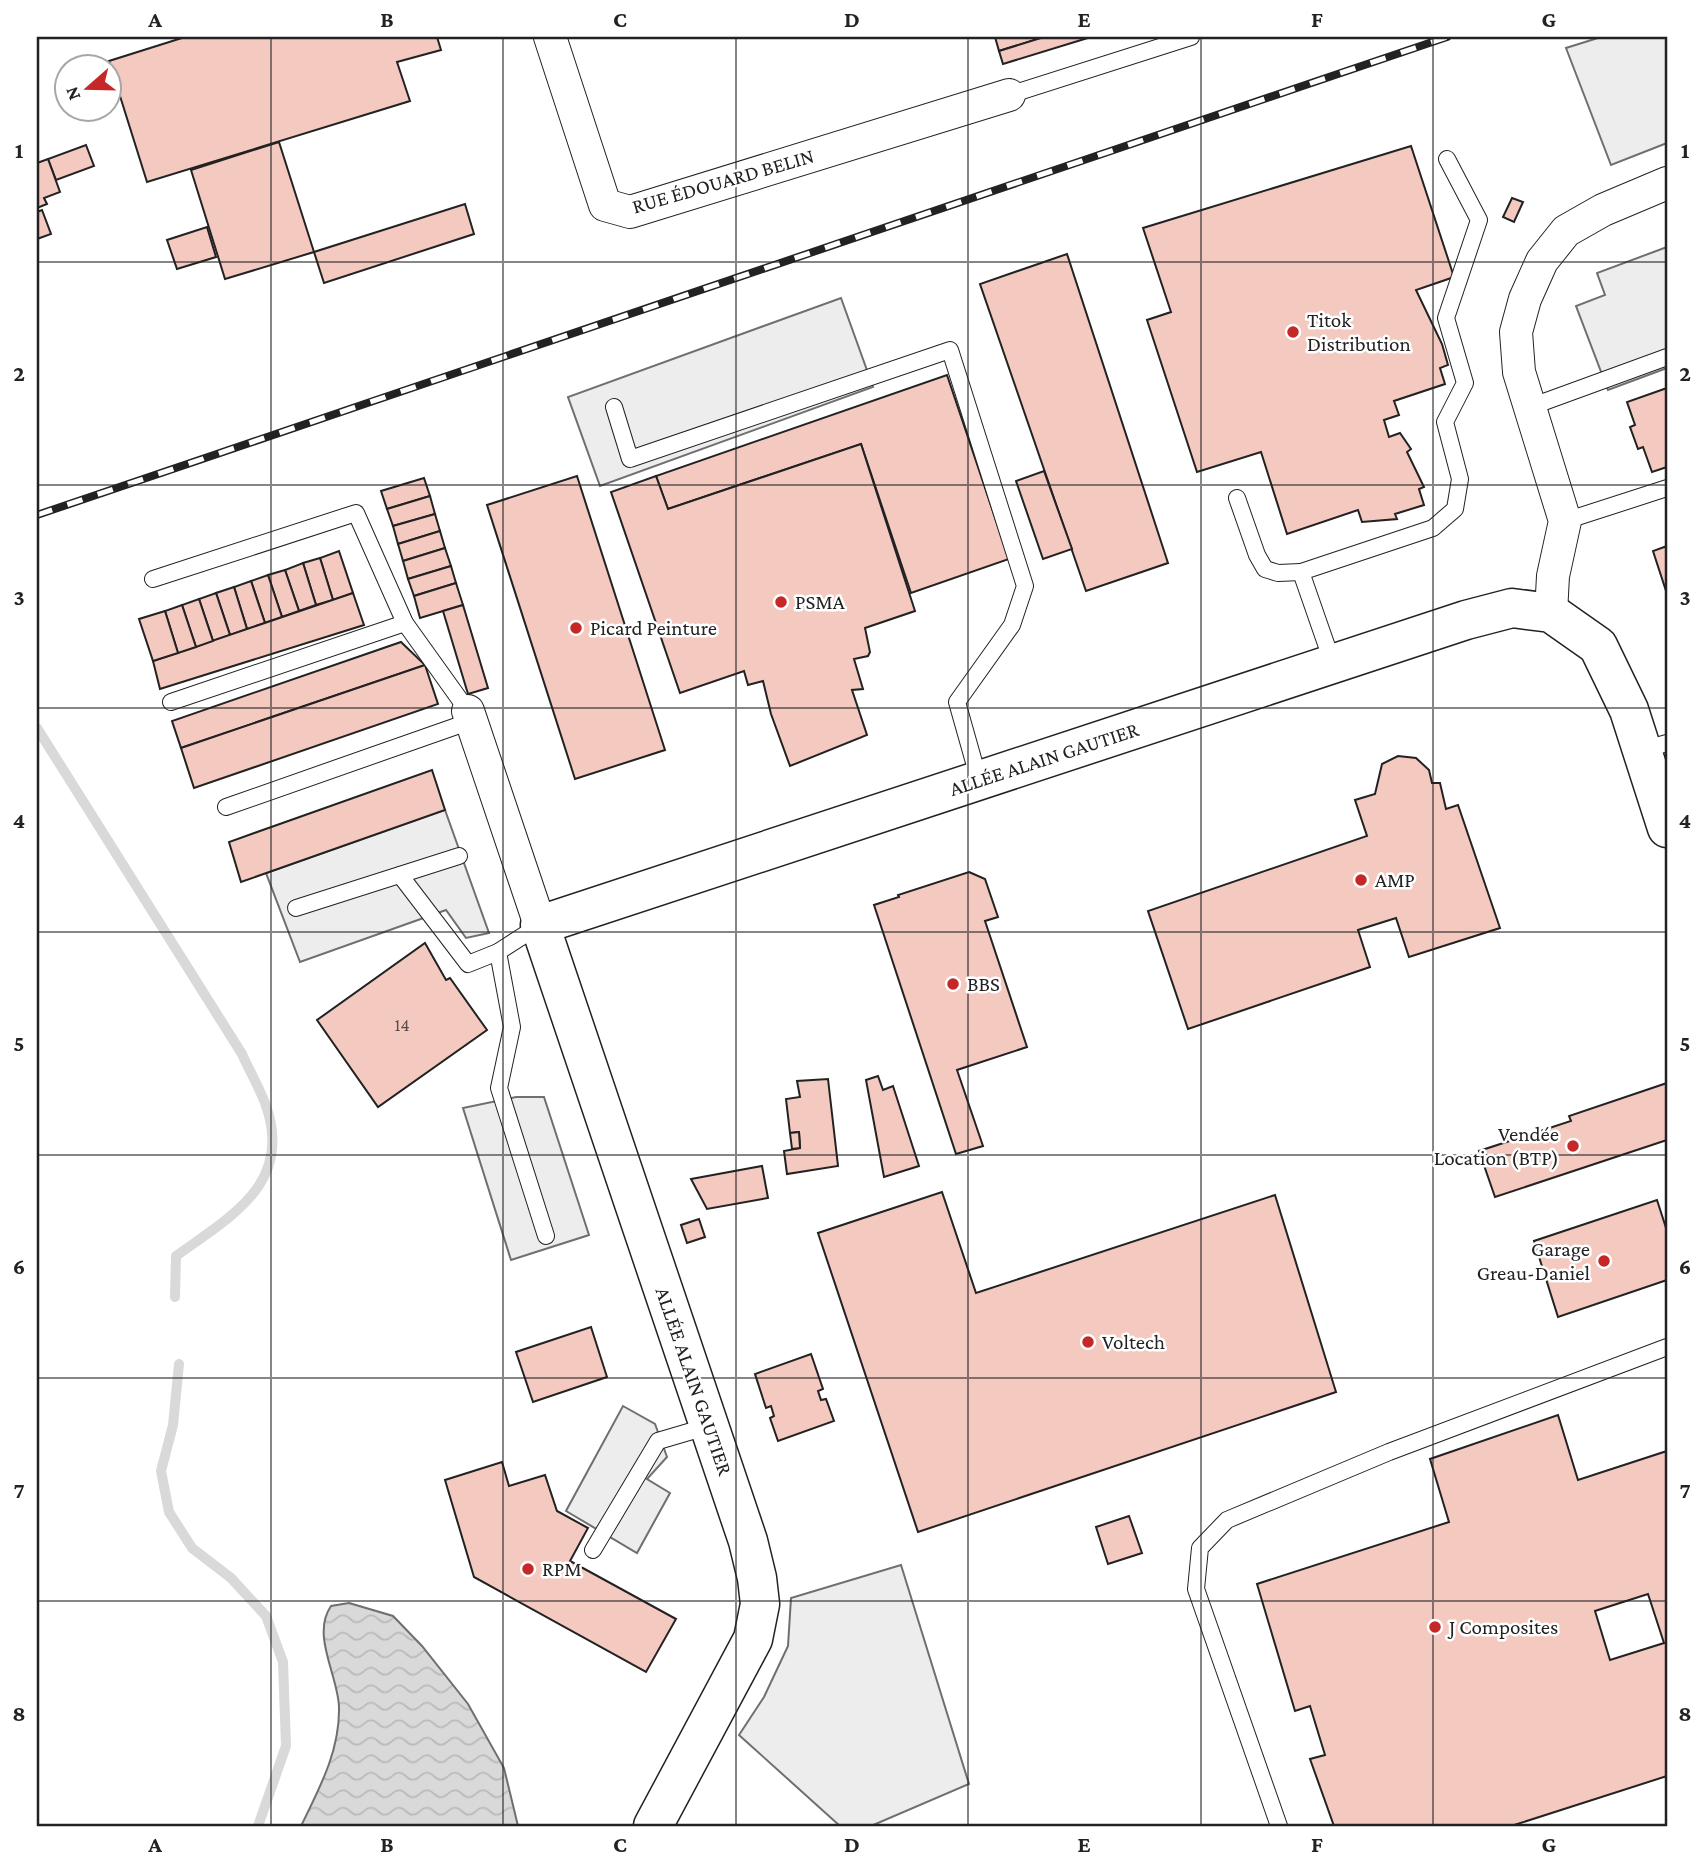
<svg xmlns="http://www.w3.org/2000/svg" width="1704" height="1863" viewBox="0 0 1704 1863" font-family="'Crimson Pro',serif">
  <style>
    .parking { fill: #ededed; stroke: #6f6f6f; stroke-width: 2 }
    .water { fill: url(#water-waves); stroke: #6f6f6f; stroke-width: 2 }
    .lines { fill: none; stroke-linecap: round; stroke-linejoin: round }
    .stream { stroke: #d9d9d9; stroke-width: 10 }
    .building { fill: #f3c9c0; stroke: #222; stroke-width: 2; fill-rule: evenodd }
    .lane-casing { stroke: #222; stroke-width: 18 }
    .street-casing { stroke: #222; stroke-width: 34 }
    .secondary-casing { stroke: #222; stroke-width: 41 }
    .lane { stroke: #fff; stroke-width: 16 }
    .street { stroke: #fff; stroke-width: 32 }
    .secondary { stroke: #fff; stroke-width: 38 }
    .rail-casing { stroke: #222; stroke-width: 8 }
    .rail { stroke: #fff; stroke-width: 5; stroke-dasharray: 16; stroke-linecap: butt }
    .grid { fill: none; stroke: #222; stroke-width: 2; stroke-opacity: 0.55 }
    .poi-dot { fill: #c62828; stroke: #fff; stroke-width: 2.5 }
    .labels { text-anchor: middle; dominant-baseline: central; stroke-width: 5; stroke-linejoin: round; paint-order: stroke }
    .number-label { font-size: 18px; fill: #564c4a }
    .street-label { font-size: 21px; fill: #222; stroke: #fff }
    .poi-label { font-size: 21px; fill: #222; stroke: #fff; text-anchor: start }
    .neatline { fill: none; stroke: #222; stroke-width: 2.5 }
    .grid-label { font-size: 23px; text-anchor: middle; font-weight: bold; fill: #222 }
  </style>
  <defs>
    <pattern id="water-waves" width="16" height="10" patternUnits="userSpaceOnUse" patternTransform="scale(1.75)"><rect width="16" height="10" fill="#d9d9d9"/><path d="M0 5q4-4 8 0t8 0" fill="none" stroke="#bababa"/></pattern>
  </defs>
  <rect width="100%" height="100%" fill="#fff"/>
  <g class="parking">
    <polygon points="1601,37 1667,37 1667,143 1611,165 1566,48"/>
    <polygon points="1667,247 1667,368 1608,390 1576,306 1605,295 1597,273"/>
    <polygon points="841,298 873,387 600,486 568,397"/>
    <polygon points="445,810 489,933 466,938 446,910 300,962 266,873"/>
    <polygon points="516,1097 544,1097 589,1235 511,1260 463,1108"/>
    <polygon points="623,1406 655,1424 667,1457 647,1479 670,1493 637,1553 566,1511"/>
    <polygon points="901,1565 969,1784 871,1826 840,1826 739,1735 764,1697 788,1646 791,1598"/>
  </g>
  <path class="water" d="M349,1603L393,1616L422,1646L468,1704L504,1768L518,1826H301C319,1789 340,1751 339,1707C338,1675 311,1635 331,1606Z"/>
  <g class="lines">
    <g class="stream">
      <path d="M37,728L242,1054C249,1070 259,1087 265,1103C295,1183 230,1217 176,1256L175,1297"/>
      <polyline points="179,1364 173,1425 161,1471 169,1512 192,1548 231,1578 266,1616 283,1662 286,1746 258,1826"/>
    </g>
  </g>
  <g class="building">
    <polygon points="185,37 437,37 441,50 397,62 410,101 147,182 109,61"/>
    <polygon points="995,37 1044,37 999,51"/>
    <polygon points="1044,37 1091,37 1003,64 999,51"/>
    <polygon points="279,142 314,252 225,279 191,170"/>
    <polygon points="86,145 94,166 56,180 48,159"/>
    <polygon points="1411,146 1454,277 1416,290 1442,344 1448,365 1440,368 1445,384 1394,401 1399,415 1384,420 1389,437 1400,433 1411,449 1407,452 1424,487 1419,489 1424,505 1395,514 1397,519 1362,522 1358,510 1287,534 1261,452 1197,472 1147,320 1171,312 1143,228"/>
    <polygon points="48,159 60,192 44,198 47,204 37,208 37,163"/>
    <polygon points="1512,198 1523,202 1514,222 1503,217"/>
    <polygon points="465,204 474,234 324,283 314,252"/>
    <polygon points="42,210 51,234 37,239 37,212"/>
    <polygon points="207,227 216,257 177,269 167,240"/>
    <polygon points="1067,254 1168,563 1086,591 980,284"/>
    <polygon points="947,375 1009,559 911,593 861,444 668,509 656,476"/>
    <polygon points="1667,388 1667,467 1652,472 1643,447 1638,449 1630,427 1635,425 1627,402"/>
    <polygon points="861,444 915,611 865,628 870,652 868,656 854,659 863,689 852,690 867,735 790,766 771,714 763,681 748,685 744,671 680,693 611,492 656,476 668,509"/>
    <polygon points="1044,471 1072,549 1043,559 1016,481"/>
    <polygon points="577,476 665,750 575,779 487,505"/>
    <polygon points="424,478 430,496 387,509 381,491"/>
    <polygon points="430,496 435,514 393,526 387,509"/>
    <polygon points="435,514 440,531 398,544 393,526"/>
    <polygon points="440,531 445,548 403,561 398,544"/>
    <polygon points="1667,546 1667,594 1653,551"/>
    <polygon points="445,548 451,566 408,579 403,561"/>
    <polygon points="339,551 353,593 333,600 320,558"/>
    <polygon points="320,558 333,600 316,605 303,563"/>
    <polygon points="303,563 316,605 299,611 285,570"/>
    <polygon points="451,566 456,583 414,596 408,579"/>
    <polygon points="285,570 299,611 282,617 268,575"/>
    <polygon points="268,575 282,617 265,623 251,581"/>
    <polygon points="251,581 265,623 247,629 234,587"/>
    <polygon points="456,583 463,605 420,618 414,596"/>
    <polygon points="234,587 247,629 230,635 216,593"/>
    <polygon points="216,593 230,635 213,641 199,599"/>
    <polygon points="353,593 364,625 160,689 153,661"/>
    <polygon points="199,599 213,641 196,647 182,605"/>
    <polygon points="182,605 196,647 178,653 165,611"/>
    <polygon points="463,605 488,688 468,694 443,611"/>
    <polygon points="165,611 178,653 153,661 139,619"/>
    <polygon points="401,642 425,665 181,748 172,721"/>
    <polygon points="425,665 438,704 194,788 181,748"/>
    <polygon points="1398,756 1416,758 1429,770 1432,783 1440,783 1446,809 1458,805 1500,928 1409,957 1396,918 1358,930 1370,967 1188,1029 1148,911 1367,836 1355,800 1375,794 1382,764"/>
    <polygon points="432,770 445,810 241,882 229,842"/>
    <polygon points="969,872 985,879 998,917 985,921 1027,1047 957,1070 983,1146 956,1154 874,905 899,897 898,895"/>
    <polygon points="425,943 446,980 450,978 487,1030 378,1107 317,1020"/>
    <polygon points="878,1076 883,1090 893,1086 919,1166 884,1177 866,1080"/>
    <polygon points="828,1079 838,1166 787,1174 784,1151 800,1148 799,1132 790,1133 786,1099 800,1097 797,1081"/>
    <polygon points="1667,1083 1667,1140 1495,1197 1479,1151 1571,1121 1569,1116"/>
    <polygon points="799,1132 800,1148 792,1149 790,1133"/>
    <polygon points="762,1166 768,1198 707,1209 691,1179"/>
    <polygon points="942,1192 976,1293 1275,1195 1336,1392 918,1532 818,1233"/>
    <polygon points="1657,1200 1667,1231 1667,1280 1558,1317 1534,1241"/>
    <polygon points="699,1219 705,1237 687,1243 681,1225"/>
    <polygon points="591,1327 607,1377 533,1402 516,1352"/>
    <polygon points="811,1354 823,1389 818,1391 821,1400 826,1399 834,1421 778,1441 770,1418 774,1416 771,1406 766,1408 755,1374"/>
    <path d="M1558,1415L1578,1480L1667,1451V1776L1511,1826H1334L1310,1759L1325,1755L1310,1706L1295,1711L1257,1584L1449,1522L1430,1459ZM1648,1594L1664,1643L1610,1660L1595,1611Z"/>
    <polygon points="502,1462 509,1486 545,1475 557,1511 588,1528 570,1561 676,1619 646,1672 474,1577 445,1480"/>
    <polygon points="1129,1516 1142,1553 1108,1564 1096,1527"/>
  </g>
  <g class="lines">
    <defs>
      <g id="lane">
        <polyline points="1009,95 1191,37"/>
        <polyline points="614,407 630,459 950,350 1025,586 1012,625 957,702 979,780"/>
        <polyline points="1530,407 1667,357"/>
        <polyline points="1237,498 1257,555 1265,569 1278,573 1301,572"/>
        <polyline points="1565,521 1667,488"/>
        <polyline points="153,579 356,513 405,623 468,711"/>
        <polyline points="1333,664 1301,572 1433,528 1455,509 1460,479 1445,422 1465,383 1446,318 1479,220 1447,159"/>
        <polyline points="171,702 405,623"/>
        <polyline points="1642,750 1667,743"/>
        <polyline points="226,807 471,721"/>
        <polyline points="400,875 468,964 498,952"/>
        <polyline points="296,908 459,856"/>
        <polyline points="540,925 498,952 512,1027 499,1088 546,1236"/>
        <polyline points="593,1550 658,1441 709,1426"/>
        <polyline points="1279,1826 1196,1589 1200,1548 1227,1520 1389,1452 1667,1347"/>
      </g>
      <g id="street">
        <polyline points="550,37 605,205 630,212 1009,95"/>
        <polyline points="1551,613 1553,576 1565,521 1519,372 1516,332 1525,299 1542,261 1566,231 1603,210 1667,183"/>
        <polyline points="468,711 540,925"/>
      </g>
      <polyline id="secondary" points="653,1826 753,1639 760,1604 757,1578 748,1541 540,925 1466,620 1512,608 1551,613 1598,646 1629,710 1667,828"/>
    </defs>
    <use href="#lane" class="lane-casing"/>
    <use href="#street" class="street-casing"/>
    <use href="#secondary" class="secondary-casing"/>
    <use href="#lane" class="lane"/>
    <use href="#street" class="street"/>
    <use href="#secondary" class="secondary"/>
    <defs>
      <polyline id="rail" points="37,515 1447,37"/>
    </defs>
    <use href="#rail" class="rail-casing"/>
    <use href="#rail" class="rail"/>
  </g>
  <path class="grid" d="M271,37V1826M503,37V1826M736,37V1826M968,37V1826M1201,37V1826M1433,37V1826M37,262H1667M37,485H1667M37,708H1667M37,932H1667M37,1155H1667M37,1378H1667M37,1601H1667"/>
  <g class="poi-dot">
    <circle cx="1293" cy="332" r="7"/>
    <circle cx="781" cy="602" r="7"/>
    <circle cx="576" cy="628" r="7"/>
    <circle cx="1361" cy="880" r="7"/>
    <circle cx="953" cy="984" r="7"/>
    <circle cx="1573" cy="1146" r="7"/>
    <circle cx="1604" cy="1261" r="7"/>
    <circle cx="1088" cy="1342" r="7"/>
    <circle cx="528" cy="1569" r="7"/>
    <circle cx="1435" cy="1627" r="7"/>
  </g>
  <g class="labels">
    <g class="number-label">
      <text x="402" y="1025">14</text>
    </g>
    <g class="street-label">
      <text transform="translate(723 181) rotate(-16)">RUE ÉDOUARD BELIN</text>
      <text transform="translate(1044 759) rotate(-18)">ALLÉE ALAIN GAUTIER</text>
      <text transform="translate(694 1381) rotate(71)">ALLÉE ALAIN GAUTIER</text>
    </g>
    <g class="poi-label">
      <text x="1307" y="320">Titok<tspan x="1307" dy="24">Distribution</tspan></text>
      <text x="795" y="602">PSMA</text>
      <text x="590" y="628">Picard Peinture</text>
      <text x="1375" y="880">AMP</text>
      <text x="967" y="984">BBS</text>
      <text x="1559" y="1134" text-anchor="end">Vendée<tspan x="1559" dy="24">Location (BTP)</tspan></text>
      <text x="1590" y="1249" text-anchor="end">Garage<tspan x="1590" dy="24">Greau-Daniel</tspan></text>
      <text x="1102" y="1342">Voltech</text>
      <text x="542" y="1569">RPM</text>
      <text x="1449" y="1627">J Composites</text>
    </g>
  </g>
  <rect width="1704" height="1863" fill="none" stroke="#ffffff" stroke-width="77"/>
  <g transform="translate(88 88) rotate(250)"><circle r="33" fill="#ffffff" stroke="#a7a7a7" stroke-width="2"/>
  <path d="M0-5L12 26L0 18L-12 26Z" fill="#c62828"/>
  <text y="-10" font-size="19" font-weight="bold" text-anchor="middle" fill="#222222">N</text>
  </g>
  <rect x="38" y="38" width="1628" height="1787" class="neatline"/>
  <g class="grid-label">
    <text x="155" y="27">A</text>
    <text x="387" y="27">B</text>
    <text x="620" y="27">C</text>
    <text x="852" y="27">D</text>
    <text x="1084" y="27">E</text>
    <text x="1317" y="27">F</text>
    <text x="1549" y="27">G</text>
    <text x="19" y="158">1</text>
    <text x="1685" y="158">1</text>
    <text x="19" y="381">2</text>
    <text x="1685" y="381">2</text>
    <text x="19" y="605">3</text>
    <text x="1685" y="605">3</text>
    <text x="19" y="828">4</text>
    <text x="1685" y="828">4</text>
    <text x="19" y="1051">5</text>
    <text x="1685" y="1051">5</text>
    <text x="19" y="1274">6</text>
    <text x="1685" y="1274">6</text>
    <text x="19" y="1498">7</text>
    <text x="1685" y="1498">7</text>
    <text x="19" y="1721">8</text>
    <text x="1685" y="1721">8</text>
    <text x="155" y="1852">A</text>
    <text x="387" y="1852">B</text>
    <text x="620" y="1852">C</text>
    <text x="852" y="1852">D</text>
    <text x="1084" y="1852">E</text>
    <text x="1317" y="1852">F</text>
    <text x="1549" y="1852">G</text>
  </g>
</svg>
